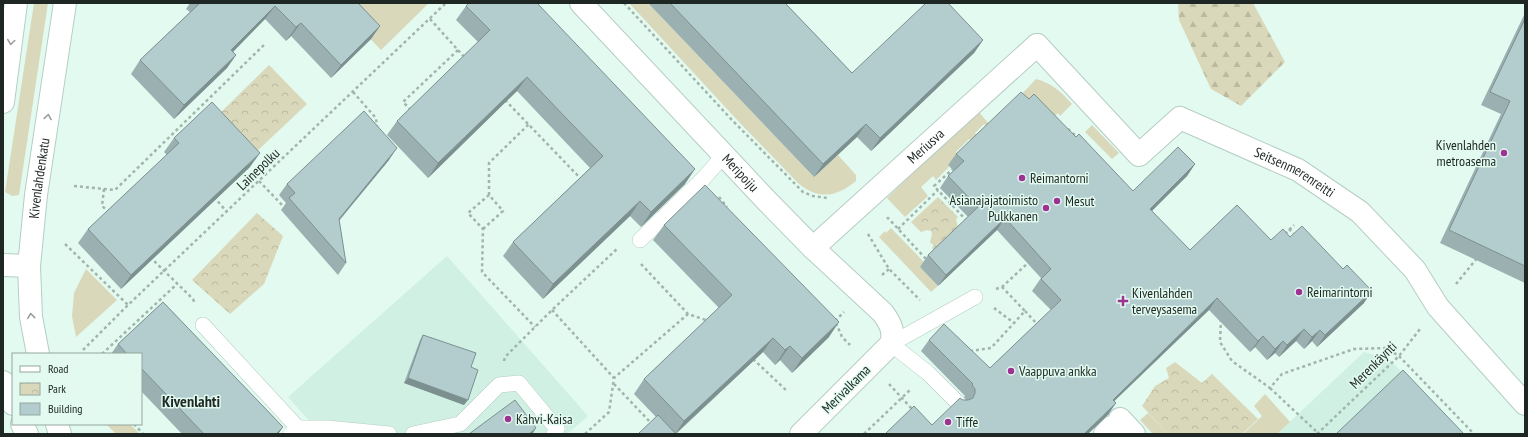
<svg xmlns="http://www.w3.org/2000/svg" width="1528" height="437" viewBox="0 0 1528 437" font-family="'PT Sans Narrow',sans-serif">
  <style>
    .built { fill: #d0f0e3 }
    .green { fill: #dad8bb }
    .forest { fill: url(#forest-firs) }
    .park { fill: url(#park-crowns) }
    .lines { fill: none; stroke-linecap: round; stroke-linejoin: round }
    .service-casing { stroke: #b6cdc4; stroke-width: 16 }
    .pedestrian-casing { stroke: #b6cdc4; stroke-width: 24 }
    .minor-casing { stroke: #b6cdc4; stroke-width: 24 }
    .tertiary-casing { stroke: #b6cdc4; stroke-width: 24 }
    .path { stroke: #a2b5ad; stroke-width: 2.5; stroke-dasharray: 3 3; stroke-linecap: butt }
    .service { stroke: #fff; stroke-width: 15 }
    .pedestrian { stroke: #fff; stroke-width: 22 }
    .minor { stroke: #fff; stroke-width: 22 }
    .tertiary { stroke: #fff; stroke-width: 22 }
    .wall { fill: #9ab0b1 }
    .shaded-wall { fill: #7d9090 }
    .building { fill: #b3cdce; stroke: #7d9090 }
    .oneway { stroke: #9a9e9c }
    .poi-dot { fill: #9e3293; stroke: #e2faf0; stroke-width: 1.5 }
    .labels { text-anchor: middle; dominant-baseline: central; stroke-width: 3; stroke-linejoin: round; paint-order: stroke }
    .poi-label { font-size: 14px; fill: #1e2723; stroke: #e2faf0; text-anchor: start }
    .street-label { font-size: 14px; fill: #1e2723; stroke: #e2faf0 }
    .quarter-label { font-size: 16px; font-weight: bold; fill: #1e2723; stroke: #e2faf0 }
  </style>
  <defs>
    <pattern id="forest-firs" width="22" height="20" patternUnits="userSpaceOnUse"><rect width="22" height="20" fill="#dad8bb"/><path d="M5 1l3.5 6h-7zM16 11l3.5 6h-7z" fill="#bbb9a0"/></pattern>
    <pattern id="park-crowns" width="20" height="18" patternUnits="userSpaceOnUse"><rect width="20" height="18" fill="#dad8bb"/><path d="M2 6a3 3 0 1 1 6 0M12 15a3 3 0 1 1 6 0" fill="none" stroke="#bbb9a0"/></pattern>
  </defs>
  <rect width="100%" height="100%" fill="#e2faf0"/>
  <g class="built">
    <polygon points="447,256 588,416 567,434 321,434 288,397"/>
    <polygon points="1364,352 1389,359 1461,434 1277,434"/>
  </g>
  <g class="green">
    <polygon points="34,3 48,3 19,195 12,196 5,192"/>
    <polygon points="336,3 429,3 381,50"/>
    <path d="M629,3H648L814,177L838,155L856,175V181C837,197 819,200 799,184L739,122Z"/>
    <path d="M1036,79C1052,83 1061,92 1072,104L1060,116L1058,113L1053,118L1020,96Z"/>
    <polygon points="978,111 990,125 988,128 984,124 975,133 978,137 973,142 969,139 956,152 958,155 948,165 949,167 936,180 933,176 921,187 928,196 905,217 887,198"/>
    <polygon points="1092,125 1119,153 1112,159 1085,132"/>
    <polygon points="891,228 924,262 920,267 938,286 931,292 879,237 885,231 886,233"/>
    <polygon points="86,269 117,300 76,337 72,316 74,293"/>
    <polygon points="1265,394 1290,422 1277,434 1243,434 1262,416 1254,406"/>
    <polygon points="1148,413 1168,434 1153,434 1140,420"/>
    <polygon points="106,424 130,424 140,434 116,434"/>
  </g>
  <polygon class="forest" points="1178,3 1253,3 1285,62 1241,106 1211,89 1179,20"/>
  <g class="park">
    <polygon points="269,65 307,104 252,156 215,118"/>
    <polygon points="938,197 958,217 956,219 958,227 943,260 932,248 934,246 930,242 932,234 931,231 927,230 921,232 911,222"/>
    <polygon points="257,213 283,236 264,284 230,314 192,280"/>
    <polygon points="1175,362 1202,383 1212,374 1258,419 1242,434 1168,434 1142,406 1155,386 1169,378 1166,368"/>
  </g>
  <g class="lines">
    <defs>
      <g id="service">
        <polyline points="640,240 703,179 724,155"/>
        <polyline points="203,325 298,428 291,434"/>
        <polyline points="958,403 928,373 891,344 975,297"/>
        <polyline points="298,428 327,428 389,434"/>
        <polyline points="413,434 460,424 499,385 519,383 557,429 554,434"/>
      </g>
      <g id="pedestrian">
        <path id="s1" d="M1037,45L1139,155L1180,118L1298,170L1360,212L1415,270L1438,307L1525,404"/>
        <polyline points="1120,419 1134,434"/>
        <polyline points="1105,434 1112,427"/>
      </g>
      <g id="minor">
        <path id="s2" d="M581,3L766,200L813,248L883,313C890,323 895,331 891,344L801,434"/>
        <path id="s3" d="M813,248L1037,45"/>
        <polyline points="3,265 29,266"/>
      </g>
      <g id="tertiary">
        <polyline points="3,102 16,3"/>
        <path id="s4" d="M38,354L31,317L29,266L36,195L65,3"/>
        <polyline points="3,382 13,404"/>
        <polyline points="22,424 27,434"/>
        <polyline points="57,424 60,434"/>
      </g>
    </defs>
    <use href="#service" class="service-casing"/>
    <use href="#pedestrian" class="pedestrian-casing"/>
    <use href="#minor" class="minor-casing"/>
    <use href="#tertiary" class="tertiary-casing"/>
    <g class="path">
      <polyline points="624,3 731,119 803,192 813,196 827,198"/>
      <polyline points="430,19 466,59"/>
      <polyline points="353,92 376,118 377,127"/>
      <polyline points="505,100 582,180"/>
      <polyline points="411,110 403,102 458,50"/>
      <polyline points="1068,129 1078,138"/>
      <polyline points="954,168 934,186 967,221"/>
      <polyline points="259,181 284,207"/>
      <polyline points="74,186 115,190 266,43"/>
      <polyline points="104,189 102,206 109,212"/>
      <polyline points="489,195 489,163 529,124"/>
      <polyline points="214,197 227,212"/>
      <polyline points="719,197 727,207"/>
      <polyline points="887,219 888,218 927,260"/>
      <polyline points="483,229 503,211 489,195 468,213 483,229 482,272 535,327"/>
      <polyline points="898,229 938,190"/>
      <polyline points="1289,229 1296,236"/>
      <polyline points="868,234 889,269 920,300"/>
      <polyline points="1285,234 1294,225"/>
      <polyline points="65,244 128,305"/>
      <polyline points="150,257 193,299 195,304"/>
      <polyline points="641,264 688,314 709,321"/>
      <polyline points="882,275 889,269"/>
      <polyline points="1456,284 1478,257"/>
      <polyline points="996,289 1002,287 1029,262"/>
      <polyline points="994,308 1014,323"/>
      <polyline points="552,310 614,378"/>
      <polyline points="1025,311 1038,325"/>
      <polyline points="1221,319 1220,342 1232,361 1270,388 1282,374 1354,349 1386,348 1399,356 1474,434"/>
      <polyline points="835,321 844,312"/>
      <polyline points="836,323 842,337 850,345"/>
      <polyline points="83,350 128,305 446,3"/>
      <polyline points="970,351 991,348 1025,311 1002,287"/>
      <polyline points="102,354 177,284"/>
      <polyline points="753,359 787,391"/>
      <polyline points="504,361 505,357 552,310 618,248"/>
      <polyline points="614,384 652,424"/>
      <polyline points="889,384 913,410"/>
      <polyline points="1270,388 1318,433"/>
      <polyline points="134,424 143,434"/>
      <polyline points="585,434 609,412 614,378 688,314"/>
      <polyline points="864,434 911,389"/>
      <polyline points="1317,434 1399,356 1420,329"/>
    </g>
    <use href="#service" class="service"/>
    <use href="#pedestrian" class="pedestrian"/>
    <use href="#minor" class="minor"/>
    <use href="#tertiary" class="tertiary"/>
  </g>
  <g class="wall">
    <polygon points="190,3 358,3 380,26 371,39 331,78 291,36 286,41 265,19 233,52 236,55 227,68 174,119 131,74 140,60 190,12 186,9"/>
    <polygon points="648,3 785,3 852,73 983,40 974,53 871,151 857,137 814,177"/>
    <polygon points="466,6 685,184 641,227 630,216 543,299 503,256 513,242 590,168 517,91 428,178 387,135 397,121 478,42 456,20"/>
    <polygon points="1525,13 1525,283 1440,243 1501,114 1481,105"/>
    <polygon points="1029,99 1076,137 1133,191 1195,164 1187,176 1151,211 1190,250 1271,240 1290,237 1364,303 1317,347 1312,341 1304,349 1296,341 1279,357 1275,353 1267,360 1255,347 1250,352 1209,310 1114,401 1108,415 932,425 963,400 966,400 964,397 965,396 921,351 929,340 990,368 1051,310 1032,291 1041,278 997,230 938,286 920,267 928,255 968,217 940,188 948,176 954,171 948,165 956,154"/>
    <polygon points="174,138 250,167 121,289 78,243 88,229 167,155 164,152"/>
    <polygon points="389,160 339,221 346,263 338,275 281,210 286,203 279,195 287,184"/>
    <polygon points="664,225 829,337 792,373 780,360 775,365 763,352 676,434 656,417 634,394 644,379 719,308 653,240"/>
    <polygon points="163,302 283,427 278,434 182,434 141,391 141,354 111,354 118,344"/>
    <polygon points="423,335 471,367 464,405 404,383 420,340"/>
  </g>
  <g class="shaded-wall">
    <polygon points="275,6 265,19 222,63 231,50"/>
    <polygon points="301,23 291,36 286,41 296,27"/>
    <polygon points="380,26 371,39 331,78 341,65"/>
    <polygon points="983,40 974,53 871,151 880,138"/>
    <polygon points="236,55 227,68 174,119 184,105"/>
    <polygon points="527,77 517,91 428,178 438,163"/>
    <polygon points="866,124 857,137 814,177 823,164"/>
    <polygon points="397,148 389,160 330,231 339,219"/>
    <polygon points="260,153 250,167 121,289 131,275"/>
    <polygon points="1195,164 1187,176 1142,221 1150,209"/>
    <polygon points="695,169 685,184 641,227 651,212"/>
    <polygon points="640,201 630,216 543,299 553,284"/>
    <polygon points="1005,218 997,230 938,286 946,275"/>
    <polygon points="1372,291 1364,303 1317,347 1325,335"/>
    <polygon points="1217,298 1209,310 1104,411 1113,400"/>
    <polygon points="839,322 829,337 792,373 802,358"/>
    <polygon points="1304,329 1296,341 1279,357 1287,345"/>
    <polygon points="1320,330 1312,341 1304,349 1312,337"/>
    <polygon points="1263,336 1255,347 1250,352 1258,341"/>
    <polygon points="773,338 763,352 675,434 684,421"/>
    <polygon points="1283,341 1275,353 1267,360 1275,349"/>
    <polygon points="790,346 780,360 775,365 785,350"/>
    <polygon points="408,378 468,400 464,405 404,383"/>
    <polygon points="1116,403 1108,415 1088,434 1084,434"/>
    <polygon points="283,427 278,434 276,434"/>
    <polygon points="536,428 533,433 529,434"/>
  </g>
  <g class="building">
    <polygon points="200,3 358,3 380,26 341,65 301,23 296,27 275,6 231,50 236,55 184,105 140,60"/>
    <polygon points="469,3 537,3 695,169 651,212 640,201 553,284 513,242 603,156 566,118 527,77 438,163 397,121 490,30 466,6"/>
    <polygon points="670,3 785,3 852,73 926,3 948,3 983,40 880,138 866,124 823,164"/>
    <polygon points="1525,19 1525,266 1449,230 1510,101 1490,92"/>
    <polygon points="1021,92 1029,99 1034,94 1076,137 1079,134 1133,191 1178,147 1195,164 1150,209 1190,250 1237,205 1271,240 1283,229 1290,237 1302,226 1343,269 1347,265 1372,291 1325,335 1320,330 1312,337 1304,329 1287,345 1283,341 1275,349 1263,336 1258,341 1217,298 1113,400 1116,403 1084,434 885,434 914,406 932,425 960,398 963,400 968,400 973,398 975,393 975,389 972,385 973,384 929,340 944,324 990,368 1061,300 1041,279 1051,269 1005,218 946,275 928,255 978,207 948,176 964,161 956,154"/>
    <polygon points="212,102 260,153 131,275 88,229 179,143 174,138"/>
    <polygon points="364,111 397,148 339,219 346,263 289,198 295,193 287,184"/>
    <polygon points="705,185 839,322 802,358 790,346 785,350 773,338 684,421 644,379 732,295 664,225"/>
    <polygon points="163,302 283,427 276,434 204,434 141,368 141,354 127,354 118,344"/>
    <polygon points="423,335 476,353 471,367 478,370 468,400 408,378"/>
    <polygon points="1403,370 1464,434 1336,434"/>
    <polygon points="515,400 536,428 529,434 469,434"/>
    <polygon points="658,415 676,434 638,434"/>
  </g>
  <defs><path id="oneway-chevron" d="M-2-3.5L2.5 0L-2 3.5" fill="none" stroke-width="1.6" stroke-linecap="round" stroke-linejoin="round"/></defs>
  <g class="oneway">
    <use href="#oneway-chevron" transform="translate(11 42) rotate(98)"/>
    <use href="#oneway-chevron" transform="translate(48 117) rotate(-81)"/>
    <use href="#oneway-chevron" transform="translate(31 316) rotate(-96)"/>
  </g>
  <g class="poi-dot">
    <circle cx="1504" cy="153" r="4"/>
    <circle cx="1022" cy="178" r="4"/>
    <circle cx="1057" cy="201" r="4"/>
    <circle cx="1046" cy="208" r="4"/>
    <circle cx="1299" cy="292" r="4"/>
    <path d="M1121 295h4v4h4v4h-4v4h-4v-4h-4v-4h4z"/>
    <circle cx="1011" cy="371" r="4"/>
    <circle cx="508" cy="419" r="4"/>
    <circle cx="948" cy="422" r="4"/>
  </g>
  <g class="labels">
    <g class="poi-label">
      <text x="1496" y="145" text-anchor="end">Kivenlahden<tspan x="1496" dy="16">metroasema</tspan></text>
      <text x="1030" y="178">Reimantorni</text>
      <text x="1038" y="200" text-anchor="end">Asianajajatoimisto<tspan x="1038" dy="16">Pulkkanen</tspan></text>
      <text x="1065" y="201">Mesut</text>
      <text x="1307" y="292">Reimarintorni</text>
      <text x="1132" y="293">Kivenlahden<tspan x="1132" dy="16">terveysasema</tspan></text>
      <text x="1019" y="371">Vaappuva ankka</text>
      <text x="516" y="419">Kahvi-Kaisa</text>
      <text x="956" y="422">Tiffe</text>
    </g>
    <g class="street-label">
      <text stroke="none"><textPath href="#s3" startOffset="152">Meriusva</textPath></text>
      <text transform="translate(258 169) rotate(-44)">Lainepolku</text>
      <text stroke="none"><textPath href="#s2" startOffset="233">Meripoiju</textPath></text>
      <text stroke="none"><textPath href="#s1" startOffset="332">Seitsenmerenreitti</textPath></text>
      <text stroke="none"><textPath href="#s4" startOffset="177">Kivenlahdenkatu</textPath></text>
      <text transform="translate(1373 365) rotate(-45)">Merenkäynti</text>
      <text transform="translate(846 389) rotate(-45)">Merivalkama</text>
    </g>
    <g class="quarter-label">
      <text x="191" y="401">Kivenlahti</text>
    </g>
  </g>
  <rect width="1528" height="437" fill="none" stroke="#1e2723" stroke-width="8"/>
  <rect x="12" y="353" width="130" height="72" fill="#e2faf0" stroke="#94a69e"/>
  <rect x="20" y="366" width="20" height="6" fill="#ffffff" stroke="#94a69e"/>
  <text x="48" y="373" font-size="12" fill="#1e2723">Road</text>
  <rect x="20" y="383" width="20" height="12" fill="url(#park-crowns)" stroke="#94a69e"/>
  <text x="48" y="393" font-size="12" fill="#1e2723">Park</text>
  <rect x="20" y="403" width="20" height="12" fill="#b3cdce" stroke="#94a69e"/>
  <text x="48" y="413" font-size="12" fill="#1e2723">Building</text>
</svg>
